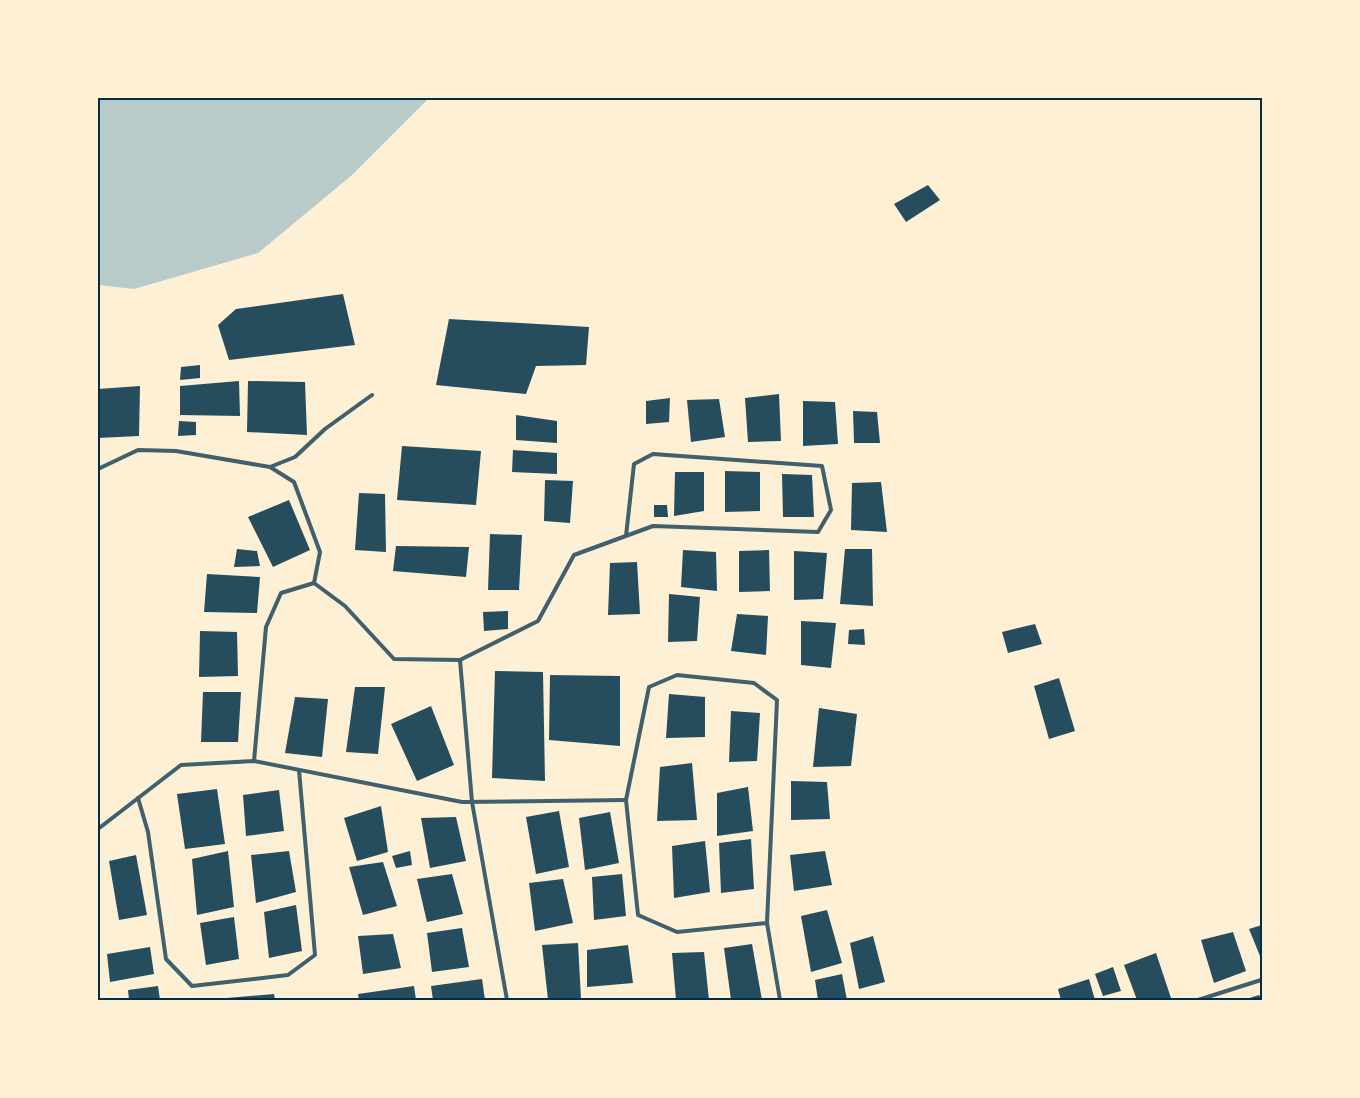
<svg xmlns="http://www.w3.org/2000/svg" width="1360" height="1098" viewBox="0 0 1360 1098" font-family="'Archivo Narrow',sans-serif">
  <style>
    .green { fill: #b9caca }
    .building { fill: #264d5e }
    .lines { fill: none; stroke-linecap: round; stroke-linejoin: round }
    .service { stroke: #3f606c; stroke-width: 4 }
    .neatline { fill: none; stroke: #003049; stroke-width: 2 }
  </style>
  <rect width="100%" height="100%" fill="#fdf0d5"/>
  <polygon class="green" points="98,98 429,98 352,175 258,253 134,289 98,285"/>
  <g class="building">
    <polygon points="928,185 940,200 906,222 894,204"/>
    <polygon points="343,294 355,345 229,360 218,325 236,309"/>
    <polygon points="449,319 589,327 586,365 536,366 526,394 436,385"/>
    <polygon points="200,365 200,378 180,380 181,367"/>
    <polygon points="239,381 240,416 180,415 180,386"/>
    <polygon points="248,381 305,382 307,435 247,432"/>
    <polygon points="140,386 139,436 98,438 98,389"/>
    <polygon points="779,394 781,441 748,442 745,398"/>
    <polygon points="670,398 669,422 646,424 646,401"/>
    <polygon points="719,399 725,437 691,442 687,400"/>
    <polygon points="803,401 835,402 838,444 803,446"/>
    <polygon points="853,411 877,412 880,443 854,443"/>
    <polygon points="516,415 557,421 557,443 516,440"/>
    <polygon points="179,421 196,422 196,435 178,436"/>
    <polygon points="402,446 481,451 476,505 397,500"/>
    <polygon points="513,450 557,453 557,474 512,472"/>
    <polygon points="725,471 760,472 760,511 725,512"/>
    <polygon points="675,472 704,472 704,511 674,516"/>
    <polygon points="782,474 812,475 814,517 783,517"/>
    <polygon points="545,480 573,481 570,523 544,521"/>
    <polygon points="881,482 887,532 851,530 852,483"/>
    <polygon points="359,493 385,494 386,552 355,550"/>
    <polygon points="289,500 310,550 273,567 248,517"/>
    <polygon points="654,505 667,505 668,517 654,517"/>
    <polygon points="490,534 522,535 519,590 488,590"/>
    <polygon points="396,546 469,547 466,577 393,571"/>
    <polygon points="237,549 257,551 260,566 234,567"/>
    <polygon points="845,549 872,549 873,606 840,604"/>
    <polygon points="683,550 716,552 717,591 681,587"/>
    <polygon points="769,550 770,591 739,592 739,551"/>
    <polygon points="794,551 827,553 823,599 794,600"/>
    <polygon points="637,562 640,614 608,615 610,563"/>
    <polygon points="207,574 260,577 257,613 204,612"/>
    <polygon points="669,594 700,597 697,641 668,642"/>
    <polygon points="508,611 508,629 484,631 483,612"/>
    <polygon points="737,614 768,616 766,655 731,651"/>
    <polygon points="801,621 836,623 831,668 801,665"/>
    <polygon points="1035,624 1042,644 1008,653 1002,632"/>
    <polygon points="864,629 865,645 848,644 849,630"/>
    <polygon points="200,631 237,632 238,676 199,677"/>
    <polygon points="495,671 543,672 545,781 492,778"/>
    <polygon points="550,675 620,676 620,746 549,740"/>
    <polygon points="1059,678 1075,731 1049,739 1034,686"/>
    <polygon points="355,687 385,687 378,754 346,752"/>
    <polygon points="203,692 241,692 238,742 201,742"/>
    <polygon points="669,694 705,697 705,737 666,738"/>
    <polygon points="295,697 328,699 322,757 285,753"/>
    <polygon points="431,706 454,765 417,781 391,724"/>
    <polygon points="819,708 857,714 851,766 813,767"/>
    <polygon points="731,711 760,713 757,761 729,762"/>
    <polygon points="692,763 697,820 657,821 660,767"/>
    <polygon points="791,781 827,782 830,819 791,820"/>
    <polygon points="748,787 753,831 717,836 717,793"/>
    <polygon points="217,789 225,844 185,849 177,794"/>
    <polygon points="279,790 284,831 246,836 243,795"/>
    <polygon points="381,806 388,852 357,861 344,818"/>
    <polygon points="559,811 569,867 536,874 526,817"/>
    <polygon points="610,812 619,863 585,870 579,818"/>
    <polygon points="456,817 466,861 430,868 421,818"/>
    <polygon points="751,839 754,889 721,893 719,843"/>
    <polygon points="705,841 710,892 674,898 672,846"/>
    <polygon points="228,851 234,907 197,915 192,859"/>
    <polygon points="289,851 296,892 256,903 251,855"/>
    <polygon points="410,851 412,865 396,868 392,856"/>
    <polygon points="825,851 832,885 794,891 790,855"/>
    <polygon points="136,855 147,915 119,920 109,861"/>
    <polygon points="383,862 397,906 363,915 349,867"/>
    <polygon points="452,874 463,914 427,922 417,879"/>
    <polygon points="622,874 626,916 594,920 592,877"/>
    <polygon points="563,879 573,923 535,931 529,883"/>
    <polygon points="296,905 302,951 269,958 264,912"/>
    <polygon points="827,910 842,963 811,972 801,916"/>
    <polygon points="234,917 239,959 206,965 200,923"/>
    <polygon points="1262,925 1262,961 1249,929"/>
    <polygon points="462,928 469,967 432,972 427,933"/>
    <polygon points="1233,932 1246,971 1214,983 1201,940"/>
    <polygon points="393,934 401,968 363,974 358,936"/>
    <polygon points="873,936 885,982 859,989 850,943"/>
    <polygon points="578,943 581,999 548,1000 542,945"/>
    <polygon points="752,944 762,1000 731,1000 724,948"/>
    <polygon points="628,945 633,983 587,987 587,950"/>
    <polygon points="150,947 154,974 110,982 107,954"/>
    <polygon points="704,952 709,1000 676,1000 672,953"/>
    <polygon points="1156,953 1171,998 1162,1000 1137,1000 1124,965"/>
    <polygon points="1113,967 1121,991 1103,996 1095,974"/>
    <polygon points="842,974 847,1000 818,1000 815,980"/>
    <polygon points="482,979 485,1000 433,1000 431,986"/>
    <polygon points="1089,979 1095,1000 1061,1000 1058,989"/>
    <polygon points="158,986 160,1000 129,1000 128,990"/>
    <polygon points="414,986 416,1000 359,1000 358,994"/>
    <polygon points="274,994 275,1000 215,1000 215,999"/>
    <polygon points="1259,995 1262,1000 1243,1000"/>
  </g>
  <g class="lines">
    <g class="service">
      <polyline points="270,467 294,482 320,552 314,583"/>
      <polyline points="98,469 138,450 176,451 270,467 295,457 325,429 372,395"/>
      <polyline points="460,660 472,802 507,1000"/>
      <polyline points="254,761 266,627 281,593 314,583 345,606 394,659 460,660 538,621 574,555 653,526 818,532 831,510 822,466 653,454 634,464 626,536"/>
      <polyline points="138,798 148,832 166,959 192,986 288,975 315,955 299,770"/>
      <polyline points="98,829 181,765 254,761 462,802 626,800"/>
      <polyline points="767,923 677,932 638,915 626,800 649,687 677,675 754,683 777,700 767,923 780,1000"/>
      <polyline points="1198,1000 1261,980"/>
    </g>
  </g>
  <rect width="1360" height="1098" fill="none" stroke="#fdf0d5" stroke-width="198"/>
  <rect x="99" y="99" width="1162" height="900" class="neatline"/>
</svg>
